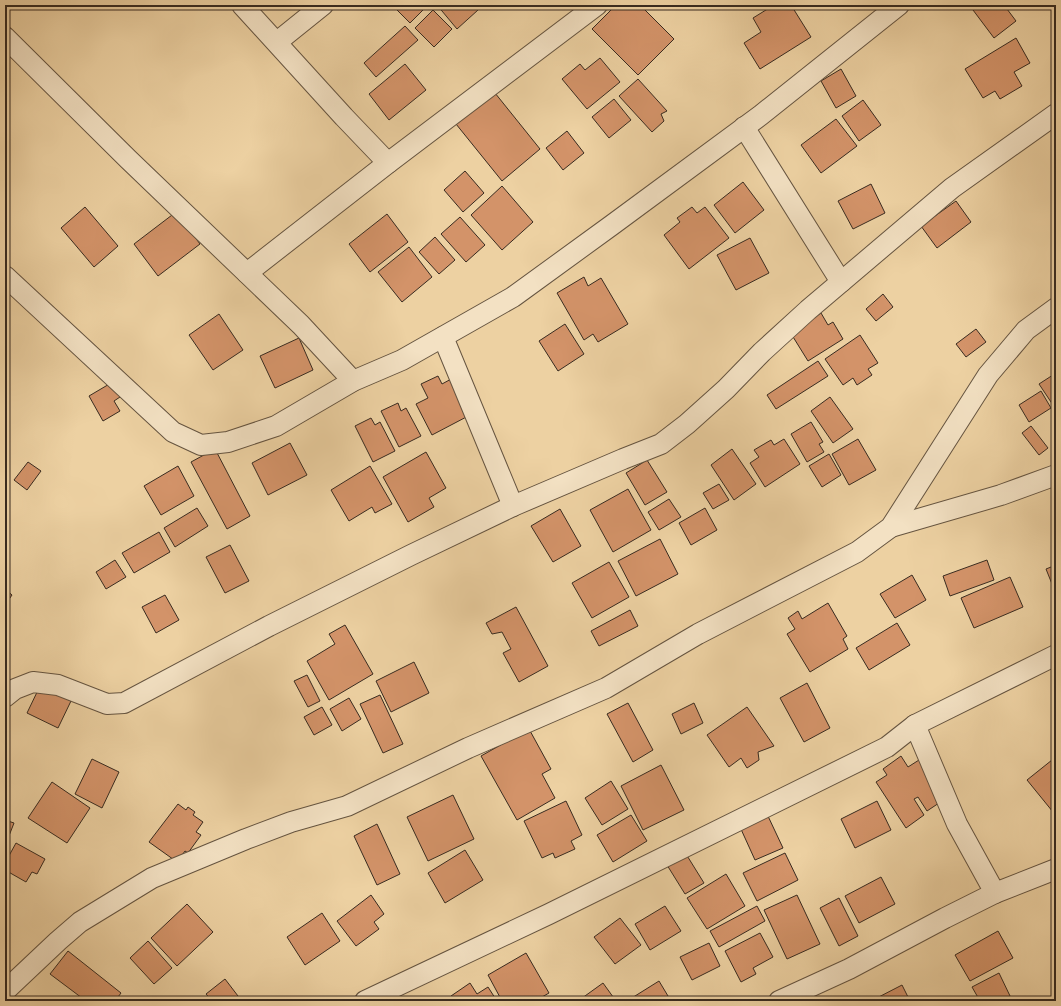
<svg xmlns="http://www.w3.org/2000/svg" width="1061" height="1006" viewBox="0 0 1061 1006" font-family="'Libre Bodoni',serif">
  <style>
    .building { fill: #d39369; stroke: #382b20 }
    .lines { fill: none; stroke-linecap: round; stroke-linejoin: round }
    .minor-casing { stroke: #655440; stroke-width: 22 }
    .minor { stroke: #f3e1c3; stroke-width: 20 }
  </style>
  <rect width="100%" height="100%" fill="#edd1a2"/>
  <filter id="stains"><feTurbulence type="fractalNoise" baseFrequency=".005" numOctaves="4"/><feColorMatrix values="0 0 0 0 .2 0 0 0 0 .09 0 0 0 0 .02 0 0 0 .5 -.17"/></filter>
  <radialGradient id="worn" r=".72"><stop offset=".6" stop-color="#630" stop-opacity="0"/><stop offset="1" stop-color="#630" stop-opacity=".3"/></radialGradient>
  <g class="building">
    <polygon points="392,5 428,5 410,23"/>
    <polygon points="437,5 473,5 478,10 457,29"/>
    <polygon points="616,5 640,5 674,39 638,75 592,29"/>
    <polygon points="774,5 791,5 811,37 760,69 744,43 761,32 753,18"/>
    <polygon points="980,5 1004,5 1016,21 994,38 973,10"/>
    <polygon points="433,10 452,29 434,47 415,28"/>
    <polygon points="405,26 418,40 376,77 364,63"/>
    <polygon points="1016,38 1030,63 1014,72 1022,86 1000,99 995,91 983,98 965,69"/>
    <polygon points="600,58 620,82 587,109 562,79 580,64 585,70"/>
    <polygon points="405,64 426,90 389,120 369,94"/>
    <polygon points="841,69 856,96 836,108 821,81"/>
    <polygon points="638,79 667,111 661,114 664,121 652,132 619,96"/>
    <polygon points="495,93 540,149 502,181 456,124"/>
    <polygon points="614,99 631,120 609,138 592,117"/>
    <polygon points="863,100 881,125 859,141 842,116"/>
    <polygon points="836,119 857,146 821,173 801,145"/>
    <polygon points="567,131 584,153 563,170 546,148"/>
    <polygon points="465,171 484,193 463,212 444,190"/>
    <polygon points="743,182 764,210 735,233 714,205"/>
    <polygon points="871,184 885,213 853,229 838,201"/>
    <polygon points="502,186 533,222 502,250 471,215"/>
    <polygon points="956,201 971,222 937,248 921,226"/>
    <polygon points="85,207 118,246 94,267 61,228"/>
    <polygon points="692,207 697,213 705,207 729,238 689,269 664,235 680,222 677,218"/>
    <polygon points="176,212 200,244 158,276 134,244"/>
    <polygon points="387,214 408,242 370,272 349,244"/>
    <polygon points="460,217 485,245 466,262 441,234"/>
    <polygon points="435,237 455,260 439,274 419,252"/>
    <polygon points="750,238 769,273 736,290 717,255"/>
    <polygon points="409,247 432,277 402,302 378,272"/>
    <polygon points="584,277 588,286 601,278 628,324 598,342 593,334 584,340 557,293"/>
    <polygon points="883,294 893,307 876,321 866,309"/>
    <polygon points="821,313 828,325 833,322 843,339 808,361 790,332"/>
    <polygon points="219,314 243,350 213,370 189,335"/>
    <polygon points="565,324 584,354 558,371 539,341"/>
    <polygon points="976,329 986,342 966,357 956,344"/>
    <polygon points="860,335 878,363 868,369 872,375 857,385 853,378 843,385 825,359"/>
    <polygon points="299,338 313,370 275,388 260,356"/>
    <polygon points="818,361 828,376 776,409 767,395"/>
    <polygon points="1056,373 1056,403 1053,405 1039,384"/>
    <polygon points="438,376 442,384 453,378 472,414 432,435 416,404 428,398 421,384"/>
    <polygon points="111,383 120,397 114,401 120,411 103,421 89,396"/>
    <polygon points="1041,391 1051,408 1029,422 1019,405"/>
    <polygon points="830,397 853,429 833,443 811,411"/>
    <polygon points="398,403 401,411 406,408 421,436 399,447 381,411"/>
    <polygon points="371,418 375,425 380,422 395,451 373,462 355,426"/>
    <polygon points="811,422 823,442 819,444 824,452 807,462 791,434"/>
    <polygon points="1031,426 1048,448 1039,455 1022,433"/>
    <polygon points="784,439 800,464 765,487 750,463 759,457 754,450 771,440 774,445"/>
    <polygon points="858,439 876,470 849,485 832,454"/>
    <polygon points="290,443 307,475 268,495 252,463"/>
    <polygon points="215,449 250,516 227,529 191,462"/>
    <polygon points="732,449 756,484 734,500 711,465"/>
    <polygon points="426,452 446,488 429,498 434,507 408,522 383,477"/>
    <polygon points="829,454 841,475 822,487 809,466"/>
    <polygon points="647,460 667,492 645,505 626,473"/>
    <polygon points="28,462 41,471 27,490 14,480"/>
    <polygon points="178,466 194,496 161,515 144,486"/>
    <polygon points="370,466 392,504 375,513 372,507 349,521 331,490"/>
    <polygon points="719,484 729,500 713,509 703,493"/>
    <polygon points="628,489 651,530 613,552 590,510"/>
    <polygon points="669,499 681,517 659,530 648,512"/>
    <polygon points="197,508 208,526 175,547 164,528"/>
    <polygon points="705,508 717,530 691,545 679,523"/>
    <polygon points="560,509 581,546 553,562 531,526"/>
    <polygon points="159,532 170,552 134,573 122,553"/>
    <polygon points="660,539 678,574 636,596 618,561"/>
    <polygon points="230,545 249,581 225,593 206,557"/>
    <polygon points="115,560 126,577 106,589 96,572"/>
    <polygon points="987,560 994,580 950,596 943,576"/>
    <polygon points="609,562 629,597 592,618 572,583"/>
    <polygon points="1056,565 1056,594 1046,569"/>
    <polygon points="912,575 926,600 895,618 880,594"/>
    <polygon points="1010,577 1023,607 974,628 961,598"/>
    <polygon points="5,589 12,595 5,605"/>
    <polygon points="165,595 179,620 156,633 142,607"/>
    <polygon points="828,603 847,636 843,639 848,649 810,672 787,634 795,629 788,618 798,611 802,619"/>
    <polygon points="516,607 548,666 519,682 503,653 511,649 502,632 492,634 486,623"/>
    <polygon points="630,610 638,626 599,646 591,631"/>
    <polygon points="897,623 910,645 869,670 856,648"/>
    <polygon points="345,625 373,674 329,700 307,661 335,644 329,634"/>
    <polygon points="414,662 429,693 391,712 376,681"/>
    <polygon points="307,675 320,701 308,707 294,681"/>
    <polygon points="807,683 830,728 804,742 780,698"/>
    <polygon points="40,686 71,701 58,728 27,713"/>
    <polygon points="380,695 403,744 383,753 360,704"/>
    <polygon points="349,698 361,719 342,731 330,709"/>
    <polygon points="628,703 653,750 633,762 607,714"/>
    <polygon points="694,703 703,723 681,734 672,714"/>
    <polygon points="322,707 332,725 314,735 304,717"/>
    <polygon points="747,707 774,746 758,752 759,760 747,768 741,758 729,767 707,735"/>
    <polygon points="529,729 551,769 542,774 555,798 517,820 481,756"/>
    <polygon points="901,756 908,767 919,760 945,799 927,811 918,797 914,799 924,815 906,828 876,782 887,775 883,769"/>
    <polygon points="92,759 119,772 102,808 75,794"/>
    <polygon points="1052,760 1056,766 1056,810 1053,812 1027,780"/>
    <polygon points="661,765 684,810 643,830 621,786"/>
    <polygon points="611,781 628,809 602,825 585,798"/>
    <polygon points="52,782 90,808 67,843 28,818"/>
    <polygon points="453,795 474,839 428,861 407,817"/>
    <polygon points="566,801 582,835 571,841 575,849 555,858 553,853 542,858 524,821"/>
    <polygon points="877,801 891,830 855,848 841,819"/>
    <polygon points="178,804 186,810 188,807 195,812 193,815 203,822 196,832 201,835 188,853 185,851 177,862 149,842"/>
    <polygon points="767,814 783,848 755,860 740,827"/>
    <polygon points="631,815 647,841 613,862 597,835"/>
    <polygon points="5,820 14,823 5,846"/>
    <polygon points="377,824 400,874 377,885 354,836"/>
    <polygon points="16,843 45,859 37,874 32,872 26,882 5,870 5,863"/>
    <polygon points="465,850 483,880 445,903 428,873"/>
    <polygon points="785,853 798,880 757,901 743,873"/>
    <polygon points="686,854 704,883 685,894 667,865"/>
    <polygon points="726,874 745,906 707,929 687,898"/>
    <polygon points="881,877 895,904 859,923 845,896"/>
    <polygon points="371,895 384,914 374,922 379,929 356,946 337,921"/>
    <polygon points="797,895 820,944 787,959 764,910"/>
    <polygon points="839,898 858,936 839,946 820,908"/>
    <polygon points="187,904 213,932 177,966 151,938"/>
    <polygon points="665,906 681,931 650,950 635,924"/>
    <polygon points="757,906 765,921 719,947 710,931"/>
    <polygon points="322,913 340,941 305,965 287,937"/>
    <polygon points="620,918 641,945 615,964 594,937"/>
    <polygon points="998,931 1013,958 970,981 955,955"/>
    <polygon points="760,933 773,957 753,968 756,974 741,982 725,951"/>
    <polygon points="148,941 172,968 154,984 130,958"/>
    <polygon points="709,943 720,966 692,980 680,957"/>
    <polygon points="68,951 121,993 115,1001 86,1001 50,974"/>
    <polygon points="526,953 549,993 535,1001 502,1001 488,975"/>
    <polygon points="999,973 1011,998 1006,1001 980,1001 972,987"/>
    <polygon points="225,979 238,996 232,1001 212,1001 206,994"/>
    <polygon points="659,981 671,1001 627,1001"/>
    <polygon points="470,983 477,994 488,987 497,1001 454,1001 451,996"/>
    <polygon points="603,983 616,1001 578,1001"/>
    <polygon points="902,985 910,1001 871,1001"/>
  </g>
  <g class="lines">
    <defs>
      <g id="minor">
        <polyline points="242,5 344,117 388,163"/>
        <polyline points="5,37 128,159 301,325 353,381"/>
        <polyline points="277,42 323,5"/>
        <polyline points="744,127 841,282"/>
        <polyline points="247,273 388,163 597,5"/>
        <polyline points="5,276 173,432 201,445 228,442 276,426 353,381 402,360 513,297 612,225 761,115 899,5"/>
        <polyline points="443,337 513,506"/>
        <polyline points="891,527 1001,495 1056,475"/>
        <polyline points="5,697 15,689 33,682 58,685 107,704 124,703 269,626 411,555 513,506 623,459 661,444 687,424 726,389 762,352 808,310 952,188 1056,114"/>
        <polyline points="915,725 957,824 995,893"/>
        <polyline points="5,991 58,941 80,922 152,878 246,839 291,822 347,806 468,748 606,688 698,634 857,552 891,527 988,375 1026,330 1056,308"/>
        <polyline points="365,1001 549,914 887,747 915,725 1056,655"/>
        <polyline points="779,1001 849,969 945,918 995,893 1056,869"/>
      </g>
    </defs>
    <use href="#minor" class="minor-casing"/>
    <use href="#minor" class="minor"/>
  </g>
  <rect width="1061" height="1006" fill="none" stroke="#edd1a2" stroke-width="20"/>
  <rect x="6" y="6" width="1049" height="994" fill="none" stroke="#382b20" stroke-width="2"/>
  <rect x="10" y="10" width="1041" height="986" fill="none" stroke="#382b20"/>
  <rect width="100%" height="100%" filter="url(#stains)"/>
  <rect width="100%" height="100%" fill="url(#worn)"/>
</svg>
